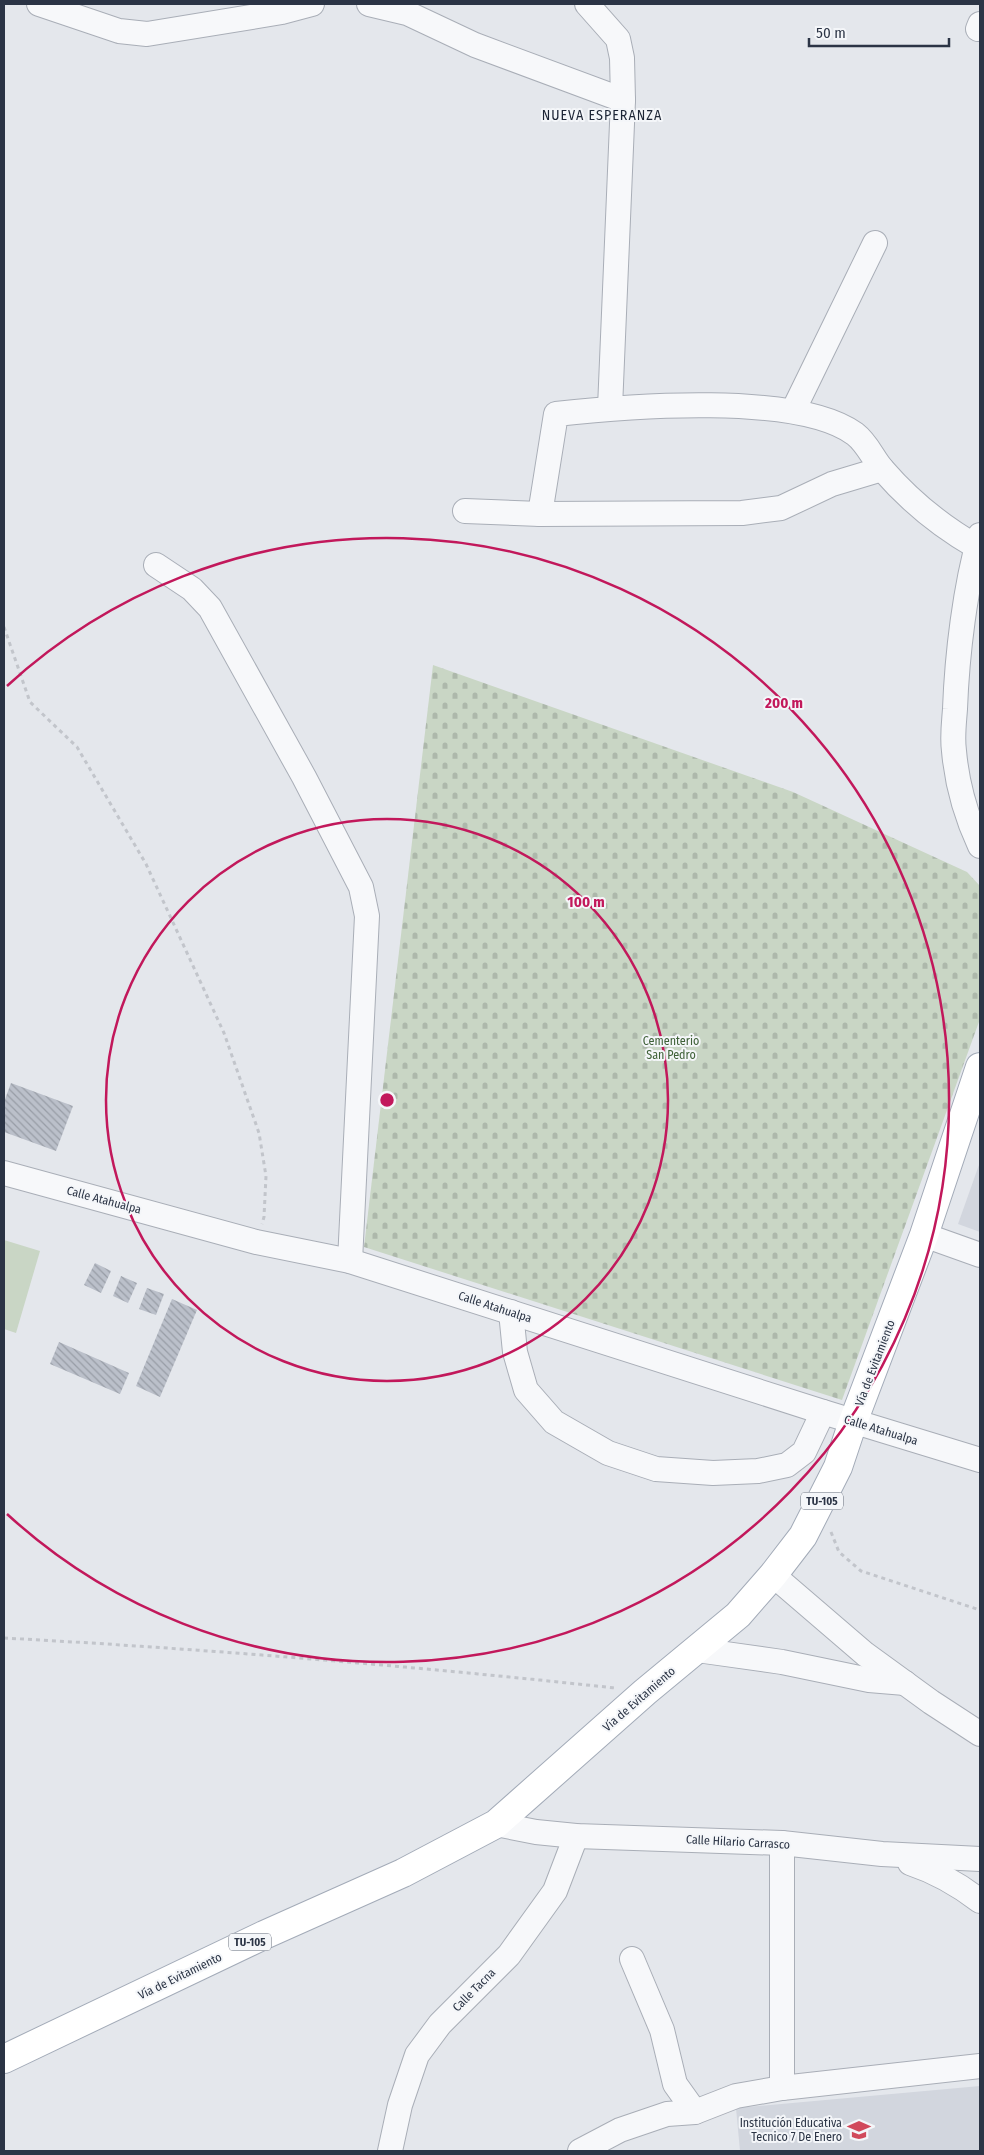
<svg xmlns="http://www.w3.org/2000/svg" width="984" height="2155" viewBox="0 0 984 2155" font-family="'Fira Sans Condensed',sans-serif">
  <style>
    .built { fill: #d2d6de }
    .cemetery { fill: url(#cemetery-stones) }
    .garden { fill: #c9d6c5 }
    .building { fill: url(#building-back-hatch) }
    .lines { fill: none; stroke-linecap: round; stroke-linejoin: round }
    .minor-casing { stroke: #a9aeb7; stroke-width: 26 }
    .major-casing { stroke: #a3abb8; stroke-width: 30 }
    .path { stroke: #c2c5cb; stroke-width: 3; stroke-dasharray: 4 4; stroke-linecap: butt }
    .minor { stroke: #f7f8fa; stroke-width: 24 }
    .major { stroke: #fff; stroke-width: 28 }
    .ring { fill: none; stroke: #c2185b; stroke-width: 2.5 }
    .labels { text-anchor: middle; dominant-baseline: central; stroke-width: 4; stroke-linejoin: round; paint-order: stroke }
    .shield { fill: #f4f6f9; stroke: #676e7b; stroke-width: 1 }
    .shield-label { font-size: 11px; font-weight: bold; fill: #2b3445 }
    .park-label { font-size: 12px; fill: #3f6138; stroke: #f4f6f9 }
    .street-label { font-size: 12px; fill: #2b3445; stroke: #f4f6f9 }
    .poi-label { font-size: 12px; fill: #2b3445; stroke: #f4f6f9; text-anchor: end }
    .neighbourhood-label { font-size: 14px; letter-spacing: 1px; fill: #1d2536; stroke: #f4f6f9 }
    .centre { fill: #c2185b; stroke: #f4f6f9; stroke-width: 2.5 }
    .ring-label { font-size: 15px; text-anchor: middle; font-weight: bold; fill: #c2185b; stroke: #f4f6f9; stroke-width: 4; stroke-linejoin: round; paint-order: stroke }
  </style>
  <defs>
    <pattern id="cemetery-stones" width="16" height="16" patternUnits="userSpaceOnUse" patternTransform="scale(1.25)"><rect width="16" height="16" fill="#c9d6c5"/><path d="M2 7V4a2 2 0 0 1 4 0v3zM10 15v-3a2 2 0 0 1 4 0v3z" fill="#adb8ab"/></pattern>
    <pattern id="building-back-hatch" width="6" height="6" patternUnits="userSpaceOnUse" patternTransform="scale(1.25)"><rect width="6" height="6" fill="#bbc0ca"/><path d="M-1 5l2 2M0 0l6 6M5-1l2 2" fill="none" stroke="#989da6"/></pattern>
  </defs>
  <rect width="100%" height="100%" fill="#e4e7ec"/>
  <g class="built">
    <polygon points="980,1162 980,1232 958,1224"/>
    <polygon points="980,2086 980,2151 740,2151 736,2108"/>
  </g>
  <polygon class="cemetery" points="433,665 793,792 967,872 980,886 980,1019 842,1400 364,1247"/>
  <polygon class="garden" points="4,1240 40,1251 16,1333 4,1329"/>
  <g class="building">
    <polygon points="11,1083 73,1106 56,1151 4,1132 4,1102"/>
    <polygon points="95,1263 111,1271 101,1293 84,1285"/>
    <polygon points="121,1276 137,1283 128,1303 113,1296"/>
    <polygon points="147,1288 164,1294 156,1315 139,1309"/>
    <polygon points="172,1299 197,1310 160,1397 136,1386"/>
    <polygon points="59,1342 129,1373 120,1394 50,1364"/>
  </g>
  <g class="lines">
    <defs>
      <g id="minor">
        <polyline points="39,4 119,31 147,34 282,12 312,4"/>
        <polyline points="369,4 407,13 475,45 623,100"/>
        <polyline points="587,4 618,39 622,58 623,100 610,408"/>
        <polyline points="978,29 980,24"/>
        <polyline points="793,411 875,243"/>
        <polyline points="465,511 540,514 742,513 781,508 832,484 882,469"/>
        <path d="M540,514L556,414C627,406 798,392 855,434C868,444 873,459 883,470C909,500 942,527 977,547"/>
        <path d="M980,535C965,587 957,655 955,709C954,723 952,737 954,751C957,785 966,816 980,846"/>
        <polyline points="156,565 192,589 210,608 304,777 361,887 367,916 350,1261"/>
        <polyline points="4,1173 256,1242 350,1261 823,1412 980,1460"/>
        <polyline points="924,1235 980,1255"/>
        <polyline points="511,1312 515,1352 526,1390 554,1422 608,1453 656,1469 713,1473 758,1471 787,1465 804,1452 823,1412"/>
        <polyline points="773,1575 865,1654 931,1702 980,1734"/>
        <polyline points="697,1650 782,1662 869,1680 905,1683"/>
        <polyline points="496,1824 536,1832 576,1836 782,1843 882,1854 980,1859"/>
        <polyline points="782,1843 782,2088"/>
        <path d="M910,1863C937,1872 958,1884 980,1901"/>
        <polyline points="632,1959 662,2030 675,2084 695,2112"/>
        <polyline points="390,2151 400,2105 417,2055 440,2024 509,1955 555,1891 576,1836"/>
        <polyline points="580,2151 620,2130 667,2114 695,2112 736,2096 782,2088 980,2066"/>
      </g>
      <polyline id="major" points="4,2059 264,1935 403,1873 496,1824 645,1692 738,1615 773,1575 803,1536 838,1467 853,1422 924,1235 980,1067"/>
    </defs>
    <use href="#minor" class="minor-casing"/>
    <use href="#major" class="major-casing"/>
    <g class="path">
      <polyline points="4,627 30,702 77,747 146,864 224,1033 259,1133 266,1176 264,1217 262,1224"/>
      <polyline points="831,1532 839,1552 861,1571 980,1610"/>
      <path d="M4,1638C208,1649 412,1666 615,1688"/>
    </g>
    <use href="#minor" class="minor"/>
    <use href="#major" class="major"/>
  </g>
  <g class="ring">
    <circle cx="387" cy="1100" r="281"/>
    <path d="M7 686A562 562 0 1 1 7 1514"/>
  </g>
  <defs>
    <symbol id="school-bare" viewBox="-9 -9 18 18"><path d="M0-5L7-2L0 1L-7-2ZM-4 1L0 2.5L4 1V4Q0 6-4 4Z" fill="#d1495b" stroke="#f4f6f9" stroke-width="2.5" paint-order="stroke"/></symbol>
  </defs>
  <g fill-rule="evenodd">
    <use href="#school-bare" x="843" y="2114" width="32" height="32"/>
  </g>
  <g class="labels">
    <g class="shield">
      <rect x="801" y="1492.5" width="42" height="17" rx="4"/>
      <rect x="229" y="1933.5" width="42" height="17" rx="4"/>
    </g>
    <g class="shield-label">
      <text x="822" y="1501">TU-105</text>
      <text x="250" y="1942">TU-105</text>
    </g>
    <g class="park-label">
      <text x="671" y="1041">Cementerio<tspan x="671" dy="14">San Pedro</tspan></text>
    </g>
    <g class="street-label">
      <text transform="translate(104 1200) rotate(15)">Calle Atahualpa</text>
      <text transform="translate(495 1307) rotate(18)">Calle Atahualpa</text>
      <text transform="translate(875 1363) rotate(-69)">Vía de Evitamiento</text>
      <text transform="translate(881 1430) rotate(17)">Calle Atahualpa</text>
      <text transform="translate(639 1699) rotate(-41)">Vía de Evitamiento</text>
      <text transform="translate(738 1842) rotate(3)">Calle Hilario Carrasco</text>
      <text transform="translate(180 1976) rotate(-26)">Vía de Evitamiento</text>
      <text transform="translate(474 1990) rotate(-45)">Calle Tacna</text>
    </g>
    <g class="poi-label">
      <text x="842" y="2123">Institución Educativa<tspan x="842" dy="14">Tecnico 7 De Enero</tspan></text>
    </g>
    <g class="neighbourhood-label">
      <text x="602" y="115">NUEVA ESPERANZA</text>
    </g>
  </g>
  <circle cx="387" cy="1100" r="8" class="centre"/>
  <g class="ring-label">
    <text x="784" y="708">200 m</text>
    <text x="586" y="907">100 m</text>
  </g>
  <rect width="984" height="2155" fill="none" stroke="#2b3445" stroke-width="10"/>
  <path d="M809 38v8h140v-8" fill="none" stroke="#2b3445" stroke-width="2.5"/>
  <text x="816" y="38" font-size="15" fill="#2b3445" stroke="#f4f6f9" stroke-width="4" paint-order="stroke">50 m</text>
</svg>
